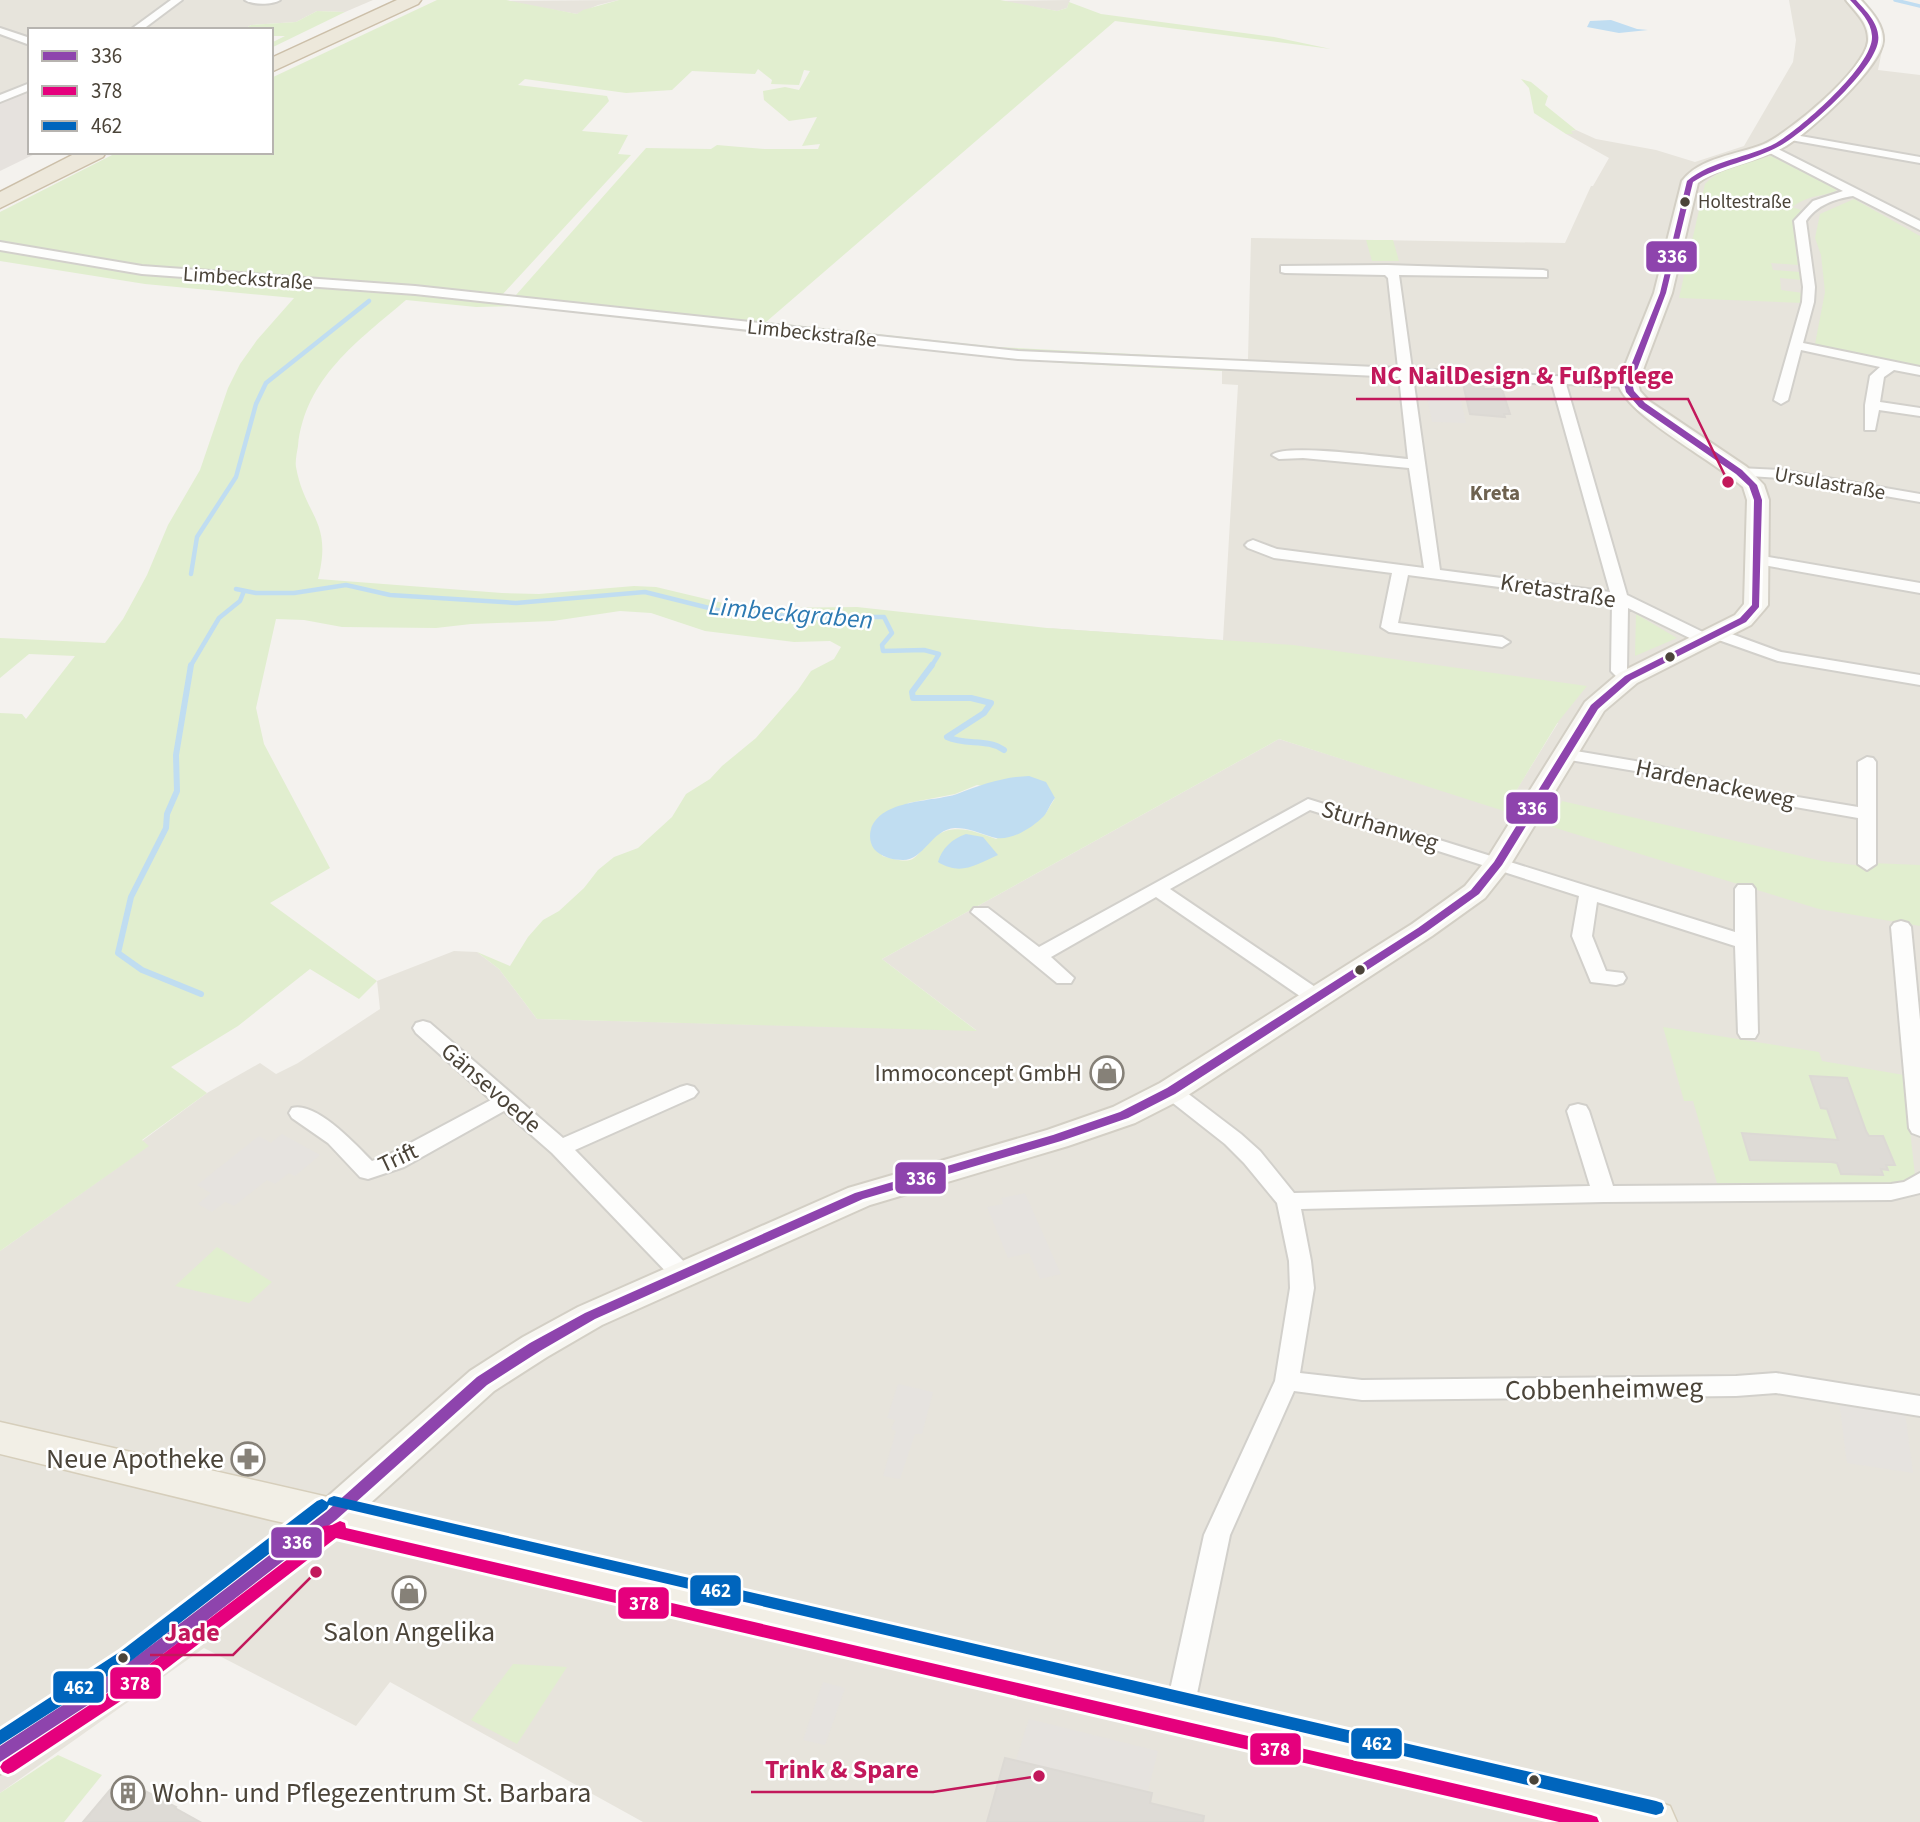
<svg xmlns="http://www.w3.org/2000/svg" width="1920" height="1822" viewBox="0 0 1920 1822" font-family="'Source Sans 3',sans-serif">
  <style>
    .residential { fill: #e7e4dc }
    .industrial { fill: #e6e2de }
    .green { fill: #e1eecf; fill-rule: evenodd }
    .parking { fill: #e6e3df }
    .water { fill: #c0ddf1 }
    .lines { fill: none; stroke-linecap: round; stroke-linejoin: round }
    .stream-far2 { stroke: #c0ddf1; stroke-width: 3.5 }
    .stream-far1 { stroke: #c0ddf1; stroke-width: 4.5 }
    .stream { stroke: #c0ddf1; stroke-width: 6 }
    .building { fill: #dedbd6; stroke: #dcd9d4; stroke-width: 2 }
    .street-casing { stroke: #d2d0cb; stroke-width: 4 }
    .secondary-casing { stroke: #d3cfc5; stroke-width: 4 }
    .primary-casing { stroke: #d6cebb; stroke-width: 3 }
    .highway-casing { stroke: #ccbfa9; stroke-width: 3 }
    .street { fill: #fdfdfc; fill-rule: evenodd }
    .secondary { fill: #f7f6f1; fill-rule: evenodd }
    .primary { fill: #f2efe6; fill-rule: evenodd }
    .highway { fill: #ede8db; fill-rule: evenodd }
    .bus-1-casing { stroke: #fff; stroke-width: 6 }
    .bus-2-casing { stroke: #fff; stroke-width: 6 }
    .bus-3-casing { stroke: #fff; stroke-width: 6 }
    .bus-1 { fill: #8e44ad; fill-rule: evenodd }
    .bus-2 { fill: #e5007d; fill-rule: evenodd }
    .bus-3 { fill: #0065bd; fill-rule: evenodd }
    .bus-dot { fill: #4b4439; stroke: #fff; stroke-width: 2.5 }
    .labels { text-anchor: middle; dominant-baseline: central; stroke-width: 5; stroke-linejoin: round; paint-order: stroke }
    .far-bus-label { font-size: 19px; fill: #4b4439; stroke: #fff; text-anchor: start }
    .far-street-label { font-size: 21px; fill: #4b4439; stroke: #fff }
    .far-neighbourhood-label { font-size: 21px; font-weight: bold; fill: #6e6250; stroke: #fff }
    .street-label { font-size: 24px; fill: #4b4439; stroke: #fff }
    .poi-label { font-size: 24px; fill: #4b4439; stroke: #fff; text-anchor: end }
    .water-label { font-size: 26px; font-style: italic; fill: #2e7ab2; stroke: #fff }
    .near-street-label { font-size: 28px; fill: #4b4439; stroke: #fff }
    .near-poi-label { font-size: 28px; fill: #4b4439; stroke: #fff; text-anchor: end }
    .leader { fill: none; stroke: #c2185b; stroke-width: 2.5 }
    .callout-dot { fill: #c2185b; stroke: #fff; stroke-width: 2.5 }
    .callout-label { font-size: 26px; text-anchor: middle; font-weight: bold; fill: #c2185b; stroke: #fff; stroke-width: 5; stroke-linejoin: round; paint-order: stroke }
    .line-badge { stroke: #fff; stroke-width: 2.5 }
    .badge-label { font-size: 19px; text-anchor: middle; font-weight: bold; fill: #fff }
  </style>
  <rect width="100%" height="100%" fill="#f4f2ee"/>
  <g class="residential">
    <polygon points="0,0 373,0 345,12 317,11 296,22 251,25 243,30 30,30 30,86 0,99"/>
    <polygon points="619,0 598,5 577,14 504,1"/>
    <polygon points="1070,0 1067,8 1057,11 1000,1"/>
    <polygon points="1789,0 1862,0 1873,12 1885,36 1878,70 1920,75 1920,1822 643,1822 390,1682 356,1726 204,1648 0,1793 0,1251 148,1146 142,1141 207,1093 260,1063 276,1074 298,1063 380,1009 377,981 454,951 477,952 499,969 537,1019 976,1030 882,959 1279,739 1504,810 1558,723 1047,628 1223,640 1238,385 1222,384 1222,371 1248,359 1251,238 1565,243 1591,186 1593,186 1609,158 1566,134 1572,134 1571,131 1576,130 1596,139 1656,150 1695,162 1744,146 1793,62 1796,40"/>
  </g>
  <polygon class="industrial" points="30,86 30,152 39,152 0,171 0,99"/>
  <g class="green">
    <path d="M437,0H506L577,14L583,10L619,0H1000L1057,11L1067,8L1069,2L1101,14L1274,37L1331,49L1115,21L766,322L997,347L1248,360L1222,371L1061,363L518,306L476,307L406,300C358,341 305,378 298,446C297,452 295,461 296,467C305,517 333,520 318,579L502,593L539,594L634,586L656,587L723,603L772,608L857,607L1047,628L1293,645L1587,686L1558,722L1504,811L1279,739L882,959L977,1031L537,1019L499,969L477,952L510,966L528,937L543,920L559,911L584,888L598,870L614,857L638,848L672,817L686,794L710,779L722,766L756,738L798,690L811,671L834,659L841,647L830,641L794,642L705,631L651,613L620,611L553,621L471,624L436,628L342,627L304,620L276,619L256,708L264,744L330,868L270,903L377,981L359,999L310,969L238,1026L171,1067L207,1093L142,1140L149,1146L0,1251V713L22,714L26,719L75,656L29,654L0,678V638L105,643L123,619L147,575L168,525L200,470L228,388L240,364L257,340L294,298L145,284L0,261V212L118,152H271V78ZM758,69L772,80L771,84L799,85L804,70L810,71L799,90L785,87L763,91L764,100L789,121L817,117L802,146L820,144L818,149H764L717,145L711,149L646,148L516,295H502L631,155L618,154L628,135L582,131L609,101L607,96L518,85L525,79L626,93L672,90L692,71L755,74ZM977,785L1055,798L1046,813L996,839C975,831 952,822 933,838C926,843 921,853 914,858C907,864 890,858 882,856L908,803L955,794Z"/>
    <polygon points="317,11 345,12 271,48 271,43 285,36 271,36 271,30 243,30 251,25 296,22"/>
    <polygon points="1521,79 1531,82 1548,96 1545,105 1576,130 1571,131 1573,134 1566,134 1534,113 1529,88"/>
    <path d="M1771,156L1836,189V191C1816,198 1812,194 1792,207L1801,210L1793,224L1798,265L1771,263L1773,270L1800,272L1802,280L1780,278L1781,290L1803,293L1804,303L1679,298L1705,184C1723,166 1746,162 1771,156Z"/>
    <polygon points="1854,199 1920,236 1920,367 1815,344 1825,292 1821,255 1815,238 1820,214"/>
    <polygon points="1366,240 1393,240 1399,261 1372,261"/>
    <polygon points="1636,614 1677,638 1635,656"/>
    <polygon points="1562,801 1822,861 1871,867 1871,863 1920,865 1920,926 1819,909 1549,826"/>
    <polygon points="1663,1027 1819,1052 1822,1061 1904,1075 1915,1176 1904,1185 1717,1183 1693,1101 1684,1101"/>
    <polygon points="217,1247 272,1282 249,1303 175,1286"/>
    <polygon points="513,1664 567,1667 517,1744 471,1720"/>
    <polygon points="58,1755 102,1775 64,1822 0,1822 0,1793"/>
  </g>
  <g class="parking">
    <polygon points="1427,396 1460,397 1466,423 1432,422"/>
    <polygon points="282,1134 320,1155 295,1176 289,1173 275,1184 267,1180 234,1206 225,1202 212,1212 198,1204 211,1193 197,1185 259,1136 271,1143"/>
    <polygon points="1025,1193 1061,1274 1040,1279 1029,1253 1008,1258 987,1207 1003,1204 1001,1198"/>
    <polygon points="898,1384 933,1392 922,1434 915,1434 900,1479 883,1476 896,1431 891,1429 895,1420 887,1418"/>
    <polygon points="1839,1401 1905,1412 1913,1473 1847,1463"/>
    <polygon points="823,1682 845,1688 825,1745 803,1740"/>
    <polygon points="1029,1719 1158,1751 1148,1791 1016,1760"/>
  </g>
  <g class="water">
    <polygon points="1611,20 1637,29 1648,30 1619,33 1587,27 1590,21"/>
    <path d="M1029,776L1046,782L1055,798C1050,804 1048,811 1044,816C1032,828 1009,843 992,837C980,833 968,828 955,828C932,829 924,860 903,860C893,860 881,857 874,849C870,843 869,836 871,829C881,799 933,802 957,794C981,785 1002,777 1029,776Z"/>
    <path d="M966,834L983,837L998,855C975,865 961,876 938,862C942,848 952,839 966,834Z"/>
  </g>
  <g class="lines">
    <polyline class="stream-far2" points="1895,0 1920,6"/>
    <g class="stream-far1">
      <polyline points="191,574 197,537 236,477 256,404 266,383 369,301"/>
      <polyline points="236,589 256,593 294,593 346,585 390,595 516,603 645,592 725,612 808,617 884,617 892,633 882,645 883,651 924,650 939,654 931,667"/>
      <polyline points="190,667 219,618 240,601 244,591"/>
    </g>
    <g class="stream">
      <polyline points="191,665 176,755 177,791 167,814 166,828 131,897 118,953 142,970 201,994"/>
      <path d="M932,665L912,692L913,698H971L991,703L984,713L947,737C966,746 987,738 1004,750"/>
    </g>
  </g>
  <g class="building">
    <polygon points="1463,384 1483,384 1484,389 1502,389 1510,414 1504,414 1505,417 1470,414"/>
    <polygon points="1810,1076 1847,1078 1866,1131 1869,1136 1883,1136 1895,1165 1886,1165 1888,1170 1881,1169 1883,1175 1841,1174 1837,1163 1831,1162 1750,1160 1742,1133 1838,1140 1827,1109 1821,1108"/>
    <polygon points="1005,1758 1152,1793 1150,1803 1204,1816 1203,1822 987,1822"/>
    <polygon points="120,1778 176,1807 175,1808 200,1822 83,1822"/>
  </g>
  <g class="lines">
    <defs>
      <g id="street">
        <polygon points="171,0 182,0 142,30 130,30"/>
        <path d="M245,0H280C272,5 253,5 245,0Z"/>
        <polygon points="0,28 30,38 30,45 0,34"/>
        <polygon points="30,83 30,90 0,102 0,95"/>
        <polygon points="1789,134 1920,157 1920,163 1785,139 1783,137"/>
        <path d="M1766,147H1774L1920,221V230L1853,196C1834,199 1817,205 1806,221L1815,287L1814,302L1803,343L1920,367V375L1894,370L1884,377L1880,402L1920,408V416L1879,410L1875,430H1865V405L1870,376L1880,367L1801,350L1788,400L1781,404L1774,400L1802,302L1803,287L1794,221L1813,201L1843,191L1766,151Z"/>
        <path d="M0,242L142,266L415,286L1018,351L1398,368L1388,278L1385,275L1285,273L1281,272V266L1387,265L1543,270L1547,271V277L1399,275L1412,369L1633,380V386L1628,387L1566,384L1627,595L1711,636L1712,631L1718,629L1781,652L1920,675V685L1778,661L1713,638L1712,643H1700L1628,608L1627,669L1636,678L1628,683L1622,682L1611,671L1612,602L1408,575L1398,623L1502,637L1510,642L1502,647L1389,632L1381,627L1392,573L1274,558L1248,548L1245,545L1248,542L1253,540L1277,549L1424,568L1409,468L1303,458L1279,459L1272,455C1285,443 1385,457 1408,459L1399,377L1018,359L415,294L142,274L0,250ZM1413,377L1552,384L1610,592L1440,570Z"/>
        <polygon points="1739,468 1781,470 1920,494 1920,502 1781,478 1734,475 1732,472 1734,469"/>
        <polygon points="1757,555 1920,583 1920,593 1752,563 1749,560 1752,557"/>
        <polygon points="1564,749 1641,762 1755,790 1858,807 1858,762 1867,757 1873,758 1876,762 1876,864 1867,870 1858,864 1858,818 1755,800 1641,772 1558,758 1555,754"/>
        <polygon points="1308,799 1735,932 1735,889 1738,885 1752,885 1755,889 1758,1033 1755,1038 1741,1038 1738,1033 1735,946 1597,902 1592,936 1606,971 1623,973 1626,978 1623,983 1616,985 1591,982 1572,936 1579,896 1310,810 1170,889 1324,993 1327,998 1324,1003 1310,1003 1156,897 1051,957 1074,978 1071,983 1057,983 971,912 974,908 988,908 1039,947"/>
        <polygon points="1901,921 1908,923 1911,927 1920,1020 1920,1136 1912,1133 1909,1128 1891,927 1894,923"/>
        <path d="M423,1021L430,1023L563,1138L680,1087L687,1085L694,1087L698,1092L694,1097L575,1150L691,1269L695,1275L691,1281L683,1284L675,1281L552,1153L504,1111L404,1167L368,1179L360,1177L328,1143L292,1118L289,1113L292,1108C316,1101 356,1145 372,1161L388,1155L491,1100L416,1033L413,1028L416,1023Z"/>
        <polygon points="1171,1084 1178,1086 1241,1134 1260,1151 1294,1193 1590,1186 1567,1111 1570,1106 1578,1104 1586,1106 1589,1111 1613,1186 1891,1184 1904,1182 1920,1173 1920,1193 1891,1200 1604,1202 1301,1209 1311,1261 1314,1288 1300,1373 1362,1380 1736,1376 1776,1373 1920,1396 1920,1416 1776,1393 1736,1396 1362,1400 1294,1391 1230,1535 1193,1713 1189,1722 1179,1726 1169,1722 1165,1713 1204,1535 1275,1381 1290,1288 1289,1261 1277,1203 1244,1163 1225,1144 1164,1096 1160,1091 1164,1086"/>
      </g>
      <path id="secondary" d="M1846,0H1861C1871,11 1884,25 1883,41C1881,68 1809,132 1786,146C1758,162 1724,163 1698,183L1672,293L1638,383L1640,391L1649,401L1747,467L1764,485L1769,500L1768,605L1764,610L1751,625L1637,683L1604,711L1508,869L1485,898L1432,936L1182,1099L1135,1123L1068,1146L870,1205L602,1325L547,1357L494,1391L344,1527L188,1649L148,1679L14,1768L0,1774V1732L120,1655L160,1625L318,1505L470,1371L523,1337L578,1307L848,1188L1047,1130L1113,1107L1160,1083L1412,924L1465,886L1487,859L1585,702L1619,673L1735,615L1744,604L1747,500L1743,487C1715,461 1625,415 1618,383L1654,293L1682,181C1700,157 1737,155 1764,144C1789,133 1866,69 1868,41C1869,23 1856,13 1846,0Z"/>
      <polygon id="primary" points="0,1422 1653,1800 1670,1806 1677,1822 1558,1822 381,1544 271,1520 0,1454"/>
      <g id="highway">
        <polygon points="397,0 421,0 418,4 271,72 271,58"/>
        <polygon points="78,152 106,152 103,157 0,208 0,192"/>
      </g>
    </defs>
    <use href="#street" class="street-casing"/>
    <use href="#secondary" class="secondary-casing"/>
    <use href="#primary" class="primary-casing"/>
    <use href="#highway" class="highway-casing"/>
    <use href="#street" class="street"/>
    <use href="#secondary" class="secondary"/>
    <use href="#primary" class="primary"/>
    <use href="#highway" class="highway"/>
    <defs>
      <path id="bus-1" d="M1850,0H1856C1866,11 1881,25 1878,42C1873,71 1808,129 1783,144C1755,161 1721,164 1693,182L1666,293L1632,383L1634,391L1645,403L1742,470L1757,485L1762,500L1759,607L1746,622L1631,680L1598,709L1502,865L1479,894L1426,932L1175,1094L1128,1118L1061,1141L863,1199L595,1319L540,1351L487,1385L336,1520L179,1642L139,1672L0,1762V1746L129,1662L169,1632L326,1512L477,1377L530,1343L585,1313L855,1193L1053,1135L1120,1112L1167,1088L1418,928L1471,890L1494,862L1591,705L1625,676L1740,618L1752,605L1754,500L1749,486L1736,474L1639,407L1626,392L1624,383L1660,293L1687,181C1712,160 1748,158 1776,143C1800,129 1874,65 1872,36C1871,21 1860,11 1850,0Z"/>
      <polygon id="bus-2" points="340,1521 345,1523 346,1528 1591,1815 1597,1817 1599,1822 1559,1822 336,1538 148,1683 13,1772 8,1774 3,1772 0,1767 3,1762 138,1673 322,1533 321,1530 323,1526 332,1525"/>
      <polygon id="bus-3" points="334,1496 1656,1801 1662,1803 1664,1808 1662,1813 1656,1815 329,1505 327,1509 131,1661 0,1745 0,1730 121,1651 317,1501 322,1499 327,1502 329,1498"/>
    </defs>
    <use href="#bus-1" class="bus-1-casing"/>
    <use href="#bus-2" class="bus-2-casing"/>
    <use href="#bus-3" class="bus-3-casing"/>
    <use href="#bus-1" class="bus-1"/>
    <use href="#bus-2" class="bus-2"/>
    <use href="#bus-3" class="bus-3"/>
  </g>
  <defs>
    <symbol id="shop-ring" viewBox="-11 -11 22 22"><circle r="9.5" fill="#fff" stroke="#868178" stroke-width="1.5"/><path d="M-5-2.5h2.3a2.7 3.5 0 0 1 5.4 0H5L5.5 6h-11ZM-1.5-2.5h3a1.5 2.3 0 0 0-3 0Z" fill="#868178"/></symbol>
    <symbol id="pharmacy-ring" viewBox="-11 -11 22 22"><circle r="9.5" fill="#fff" stroke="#868178" stroke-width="1.5"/><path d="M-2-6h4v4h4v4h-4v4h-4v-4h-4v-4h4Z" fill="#868178"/></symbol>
    <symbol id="building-ring" viewBox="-11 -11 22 22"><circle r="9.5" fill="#fff" stroke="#868178" stroke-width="1.5"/><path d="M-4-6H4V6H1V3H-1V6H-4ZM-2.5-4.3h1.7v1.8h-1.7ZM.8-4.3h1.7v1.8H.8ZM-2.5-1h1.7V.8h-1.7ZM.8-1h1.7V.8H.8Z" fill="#868178"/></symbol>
  </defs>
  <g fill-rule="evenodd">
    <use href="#shop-ring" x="1088" y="1054" width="38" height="38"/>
    <use href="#pharmacy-ring" x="229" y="1440" width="38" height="38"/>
    <use href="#shop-ring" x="390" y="1574" width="38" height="38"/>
    <use href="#building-ring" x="109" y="1774" width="38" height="38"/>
  </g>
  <g class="bus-dot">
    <circle cx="1685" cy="202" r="6"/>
    <circle cx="1670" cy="657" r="6"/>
    <circle cx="1360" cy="970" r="6"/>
    <circle cx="123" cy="1658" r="6"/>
    <circle cx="1534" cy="1780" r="6"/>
  </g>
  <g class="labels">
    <g class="far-bus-label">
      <text x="1698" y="202">Holtestraße</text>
    </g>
    <g class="far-street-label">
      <text transform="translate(248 278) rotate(4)">Limbeckstraße</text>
      <text transform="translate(812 333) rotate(6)">Limbeckstraße</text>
      <text transform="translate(1830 483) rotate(10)">Ursulastraße</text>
    </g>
    <g class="far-neighbourhood-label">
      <text x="1495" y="493">Kreta</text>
    </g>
    <g class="street-label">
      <text transform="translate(1558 591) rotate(9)">Kretastraße</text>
      <text transform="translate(1715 784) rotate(12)">Hardenackeweg</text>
      <text transform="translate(1380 826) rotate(17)">Sturhanweg</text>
      <text transform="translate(491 1088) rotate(41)">Gänsevoede</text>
      <text transform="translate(398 1158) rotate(-25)">Trift</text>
    </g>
    <g class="poi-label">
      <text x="1082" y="1073">Immoconcept GmbH</text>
    </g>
    <g class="water-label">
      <text transform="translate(791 613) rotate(5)">Limbeckgraben</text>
    </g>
    <g class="near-street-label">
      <text transform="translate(1604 1389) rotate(-1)">Cobbenheimweg</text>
    </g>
    <g class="near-poi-label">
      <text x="224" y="1459">Neue Apotheke</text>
      <text x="409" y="1632" text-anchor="middle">Salon Angelika</text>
      <text x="152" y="1793" text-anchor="start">Wohn- und Pflegezentrum St. Barbara</text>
    </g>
  </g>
  <path class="leader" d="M1728 482L1688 399H1356M316 1572L233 1655H150M1039 1776L933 1792H751"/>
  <g class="callout-dot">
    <circle cx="1728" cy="482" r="7"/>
    <circle cx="316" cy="1572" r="7"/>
    <circle cx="1039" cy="1776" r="7"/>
  </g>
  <g class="callout-label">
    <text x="1522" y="384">NC NailDesign &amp; Fußpflege</text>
    <text x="192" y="1641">Jade</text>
    <text x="842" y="1778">Trink &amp; Spare</text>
  </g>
  <g class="line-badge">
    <rect x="1645" y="240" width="53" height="33" rx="7" fill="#8e44ad"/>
    <rect x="1505" y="791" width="54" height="34" rx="7" fill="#8e44ad"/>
    <rect x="894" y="1161" width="53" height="34" rx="7" fill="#8e44ad"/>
    <rect x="270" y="1526" width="53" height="33" rx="7" fill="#8e44ad"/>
    <rect x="689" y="1574" width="53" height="33" rx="7" fill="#0065bd"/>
    <rect x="617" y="1586" width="53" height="34" rx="7" fill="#e5007d"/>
    <rect x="109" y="1666" width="53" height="34" rx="7" fill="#e5007d"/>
    <rect x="52" y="1670" width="53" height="34" rx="7" fill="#0065bd"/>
    <rect x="1350" y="1727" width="53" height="33" rx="7" fill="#0065bd"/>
    <rect x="1249" y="1732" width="53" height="34" rx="7" fill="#e5007d"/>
  </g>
  <g class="badge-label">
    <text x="1672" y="263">336</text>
    <text x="1532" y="815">336</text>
    <text x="921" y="1185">336</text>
    <text x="297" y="1549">336</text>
    <text x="716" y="1597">462</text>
    <text x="644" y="1610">378</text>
    <text x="135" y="1690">378</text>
    <text x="79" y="1694">462</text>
    <text x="1377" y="1750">462</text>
    <text x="1275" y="1756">378</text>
  </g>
  <rect x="28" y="28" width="245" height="126" fill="#ffffff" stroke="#b7b4b0" stroke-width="2"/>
  <rect x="42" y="51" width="35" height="10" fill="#8e44ad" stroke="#b7b4b0" stroke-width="2"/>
  <text x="91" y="63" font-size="21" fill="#4b4439">336</text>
  <rect x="42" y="86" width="35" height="10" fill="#e5007d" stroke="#b7b4b0" stroke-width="2"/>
  <text x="91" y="98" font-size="21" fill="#4b4439">378</text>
  <rect x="42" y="121" width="35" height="10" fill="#0065bd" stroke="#b7b4b0" stroke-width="2"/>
  <text x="91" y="133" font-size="21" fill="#4b4439">462</text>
</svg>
